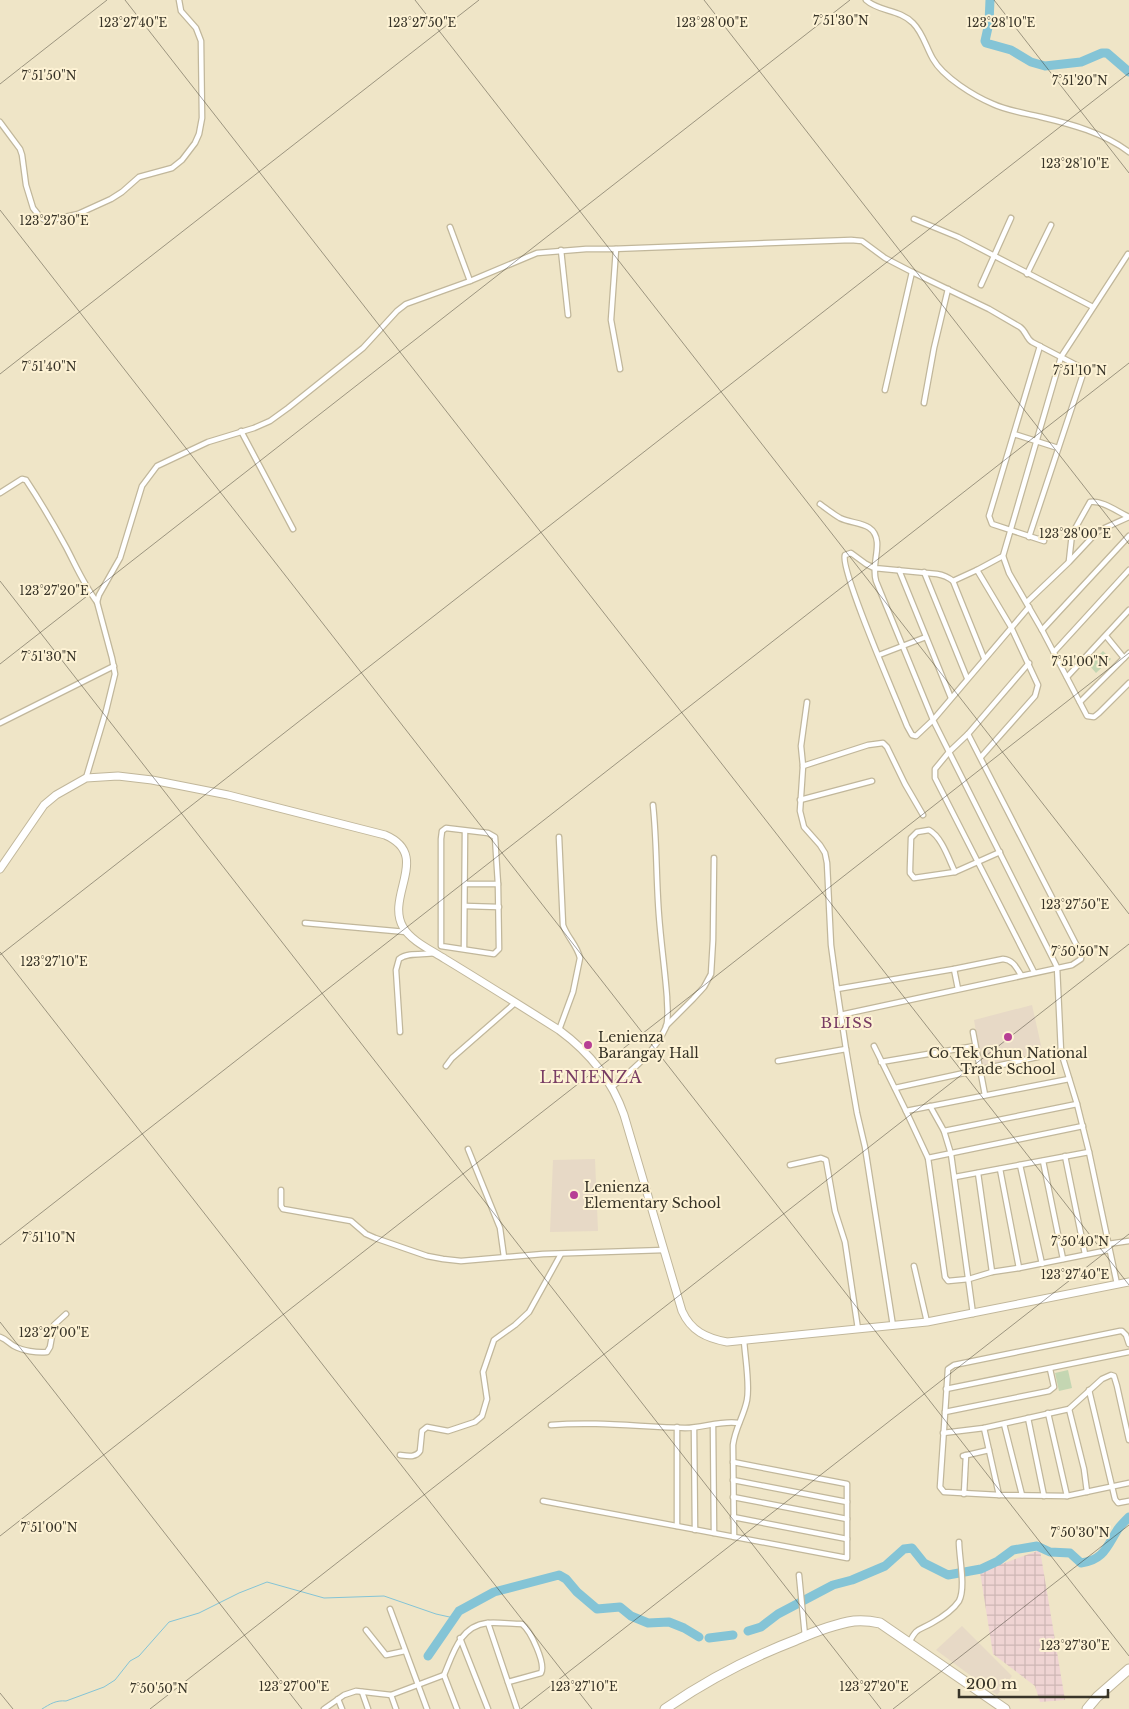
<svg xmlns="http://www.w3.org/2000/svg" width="1129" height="1709" viewBox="0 0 1129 1709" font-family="'Libre Baskerville',serif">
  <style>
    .industrial { fill: url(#industrial-grid) }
    .education { fill: #e7d9c6 }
    .green { fill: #c4d6b2 }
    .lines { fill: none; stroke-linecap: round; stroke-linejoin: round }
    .stream { stroke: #84c4d6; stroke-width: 1 }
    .river { stroke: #84c4d6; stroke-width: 9 }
    .street-casing { stroke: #c1b79b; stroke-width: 7 }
    .secondary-casing { stroke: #c1b79b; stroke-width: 9 }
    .highway-casing { stroke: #c1b79b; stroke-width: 11 }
    .street { stroke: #fff; stroke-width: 4.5 }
    .secondary { stroke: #fff; stroke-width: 7 }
    .highway { stroke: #fff; stroke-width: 9 }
    .ticks { fill: none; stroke: #383428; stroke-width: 1; stroke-opacity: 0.45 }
    .poi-dot { fill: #b73f94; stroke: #fdf2d4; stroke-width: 2 }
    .labels { text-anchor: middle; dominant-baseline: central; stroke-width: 4; stroke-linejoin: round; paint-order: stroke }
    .poi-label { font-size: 14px; fill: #383428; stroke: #fdf2d4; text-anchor: start }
    .neighbourhood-label { font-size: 15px; letter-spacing: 1px; fill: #783c64; stroke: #fdf2d4 }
    .quarter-label { font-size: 16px; letter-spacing: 1px; fill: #783c64; stroke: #fdf2d4 }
    .ticks-label { font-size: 12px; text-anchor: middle; fill: #383428; stroke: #fdf2d4; stroke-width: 4; stroke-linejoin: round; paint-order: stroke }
  </style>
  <defs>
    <pattern id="industrial-grid" width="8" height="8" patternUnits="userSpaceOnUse" patternTransform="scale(1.25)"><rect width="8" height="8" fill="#efd4d3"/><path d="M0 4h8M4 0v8" fill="none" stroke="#ceb7b5"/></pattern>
  </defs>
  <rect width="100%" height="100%" fill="#efe5c7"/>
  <polygon class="industrial" points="1040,1550 1065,1700 1040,1702 1035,1686 993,1654 980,1572"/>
  <g class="education">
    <polygon points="1032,1005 1043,1054 982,1067 974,1020"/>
    <polygon points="595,1159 598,1231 550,1232 553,1160"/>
    <polygon points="962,1626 1012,1676 997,1695 936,1650"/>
  </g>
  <g class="green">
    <polygon points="1103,651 1111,659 1096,673 1089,665"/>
    <polygon points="1068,1370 1072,1388 1059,1391 1055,1373"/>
  </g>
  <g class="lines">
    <path class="stream" d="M42,1709C50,1704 56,1700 66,1701L104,1687L115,1680L130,1661L139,1656L169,1622L199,1613L239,1593L267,1582L324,1598L384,1596L436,1614L454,1618"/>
    <g class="river">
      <polyline points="990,0 989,23 985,41 986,43 1011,50 1031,62 1045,66 1081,62 1102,53 1107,53 1129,72"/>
      <path d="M748,1631L761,1627L778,1614L833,1585L852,1580L885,1566L904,1549L912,1548L924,1563L948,1575L981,1569L998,1561L1013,1550L1037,1546L1050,1552L1070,1553L1081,1563C1104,1560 1107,1546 1118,1529C1121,1525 1125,1521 1129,1517"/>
      <polyline points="709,1638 733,1635"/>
      <polyline points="428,1656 459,1611 494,1592 559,1575 566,1579 577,1592 597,1609 620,1607 631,1616 648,1623 669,1622 684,1628 699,1637"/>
    </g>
    <defs>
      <g id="street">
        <path d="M866,0C879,12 899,9 913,23C923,33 926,47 933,59C943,77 974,96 993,104C1008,111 1025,113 1041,117C1071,124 1104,133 1129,152"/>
        <polyline points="0,122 20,149 22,155 26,185 33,208 41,218 47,221 78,214 111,199 122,192 139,177 172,168 182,160 195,143 199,134 202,118 201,41 196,28 181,11 179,0"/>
        <polyline points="914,219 958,237 1093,307"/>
        <polyline points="450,227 470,281"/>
        <polyline points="616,249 611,320 620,369"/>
        <polyline points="561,250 568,315"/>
        <polyline points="1128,254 1061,357 1003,556 1009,573 1042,630 1087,716 1094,717 1099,713 1129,683"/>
        <polyline points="1027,274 1051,225"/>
        <polyline points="981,285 1011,218"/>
        <polyline points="1040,346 989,516 992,524 1044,541"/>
        <path d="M885,390L912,272L989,309L1020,327C1026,331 1026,338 1032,342L1082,368L1084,371L1029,537"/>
        <polyline points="924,403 934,348 948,289"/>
        <polyline points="241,431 293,529"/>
        <polyline points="1014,434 1058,448"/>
        <path d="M0,493L22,479L26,480C40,501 54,525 66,547C76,566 84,585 97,602"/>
        <path d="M820,504C827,509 833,514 840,518C854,525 875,521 877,542C878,555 872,567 876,581L933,720L916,736L912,735L907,726C898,703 839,568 845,555L851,553L866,564L874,568L937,574C943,575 948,577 953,581L984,658"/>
        <path d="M1069,561L1072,534L1090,502C1102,500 1118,512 1129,517"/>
        <polyline points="899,570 951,698"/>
        <polyline points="977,570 1011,627 1038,685 1035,696 981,757"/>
        <polyline points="924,572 967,678"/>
        <polyline points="953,581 977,570 1003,556"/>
        <polyline points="1027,602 1069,562 1098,531 1129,517"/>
        <polyline points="1029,607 933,720 1057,967 1061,1052 1077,1104 1089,1152 1117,1284"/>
        <polyline points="1042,630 1129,536"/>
        <polyline points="1106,636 1124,658"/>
        <polyline points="1054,652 1129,570"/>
        <polyline points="879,655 926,637"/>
        <polyline points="1029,663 968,734 949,752 935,769 935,778 1034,972"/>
        <polyline points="1067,677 1129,610"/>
        <path d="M807,702L801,746L803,766L800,811L804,827L820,845L825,853L827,863L831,945L837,989L954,969L1003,959C1013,960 1016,967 1021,975"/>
        <polyline points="1080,702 1129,653"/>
        <polyline points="0,723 114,666"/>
        <polyline points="803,766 868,745 883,743 887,747 905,784 923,815"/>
        <polyline points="86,778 106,711 115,674 112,658 97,602 99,595 120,558 142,486 157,466 208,442 254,428 270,421 288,408 363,348 397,311 406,304 470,281 537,253 586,249 612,249 851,240 862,241 885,258 912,272"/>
        <polyline points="800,800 872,781"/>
        <polygon points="446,828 488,833 495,837 498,884 499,949 494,954 441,946 441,839 442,831"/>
        <path d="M929,830C942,837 949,860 955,872L914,878L910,873V868L911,838L917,832Z"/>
        <path d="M559,837L563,925C567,937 577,945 580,958L573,992L559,1030"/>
        <polyline points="955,872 1000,852"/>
        <polyline points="465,884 498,884"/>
        <polyline points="465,906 499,907"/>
        <polyline points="305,923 406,932"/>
        <polyline points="464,948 465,831"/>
        <polyline points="954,969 958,989"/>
        <polyline points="837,989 846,1049"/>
        <polyline points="840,1015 1072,965 1081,959 1081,953 1077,946 968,734"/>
        <polyline points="666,1026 693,999 704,987 711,974 713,940 714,858"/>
        <path d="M400,1032L396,970L399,959C408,952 423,955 435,953"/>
        <polyline points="973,1032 985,1095"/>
        <polyline points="874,1046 906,1111 1069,1079"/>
        <polyline points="778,1061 846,1049 857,1113 865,1147 893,1326"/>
        <polyline points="881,1062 975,1046"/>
        <polyline points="446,1066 452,1058 515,1003"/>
        <path d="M612,1087C632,1070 655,1052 666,1027C669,1018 667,1006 667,997C665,970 661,943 659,916C656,879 657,842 653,805"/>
        <polyline points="895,1088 1061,1052"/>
        <polyline points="930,1106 944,1131 951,1154 973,1314"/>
        <polyline points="906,1111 928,1158 945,1277 948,1281 969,1279 992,1272 1019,1268 1109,1250"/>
        <polyline points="944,1131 1077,1104"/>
        <polyline points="468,1149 500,1228 504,1257"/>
        <polyline points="1065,1156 1085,1254"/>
        <polyline points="928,1158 1083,1126"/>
        <polyline points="1043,1161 1063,1259"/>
        <polyline points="790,1165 821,1158 826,1160 835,1211 845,1242 858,1329"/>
        <polyline points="1020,1165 1042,1264"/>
        <polyline points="1000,1169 1019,1268"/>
        <polyline points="978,1173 992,1272"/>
        <polyline points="955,1177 1089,1152"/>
        <polyline points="281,1190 281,1206 283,1209 351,1221 366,1234 375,1238 427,1256 443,1259 461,1261 543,1254 664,1250"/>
        <polyline points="1108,1244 1129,1241"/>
        <polyline points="914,1266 927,1322"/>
        <path d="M0,1337C6,1339 9,1343 14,1346C23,1351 37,1353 47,1352L50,1347L54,1325L66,1314"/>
        <polyline points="1129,1344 1126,1335 1122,1331 1120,1331 954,1365 948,1369 940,1487 944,1492 999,1495 1067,1496 1129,1483"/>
        <polyline points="946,1389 1129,1352"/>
        <polyline points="1089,1390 1115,1499 1118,1503 1129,1501"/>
        <polyline points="1069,1409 1084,1469 1087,1492"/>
        <polyline points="945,1412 1049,1391 1054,1387 1050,1369"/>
        <polyline points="1048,1413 1067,1496"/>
        <polyline points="1028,1418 1044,1496"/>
        <polyline points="1004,1424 1022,1495"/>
        <path d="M551,1425C596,1421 640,1427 685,1428C703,1428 721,1420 739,1423"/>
        <polyline points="713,1425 714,1533"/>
        <polyline points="677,1427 677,1526"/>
        <polyline points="694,1428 695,1530"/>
        <polyline points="984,1428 999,1495"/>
        <polyline points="943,1433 984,1428 1069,1409 1102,1379 1111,1375 1114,1376 1117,1386 1129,1440"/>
        <path d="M400,1455C407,1456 416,1458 420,1451L422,1431L427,1427L448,1431L475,1422L482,1416L487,1399L483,1372L494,1340L515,1325L529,1312L561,1254"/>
        <polyline points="963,1456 989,1450"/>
        <polyline points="733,1480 847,1502"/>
        <polyline points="964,1494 966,1455"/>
        <polyline points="733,1497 847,1519"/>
        <polyline points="543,1501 847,1558 847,1484 733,1462"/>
        <polyline points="733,1517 847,1539"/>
        <path d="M734,1537L733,1445C735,1428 744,1416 747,1400C750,1384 745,1357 744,1340"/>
        <polyline points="799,1575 805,1636"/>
        <polyline points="390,1609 427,1709"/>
        <polyline points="488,1623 517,1709"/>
        <polyline points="366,1630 386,1655 405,1651"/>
        <polyline points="460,1638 488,1709"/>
        <path d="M909,1643C917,1627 918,1631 932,1623C941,1618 953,1610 959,1601C966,1588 959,1557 959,1542"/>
        <polyline points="444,1675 457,1709"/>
        <polyline points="362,1692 368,1709"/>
        <polyline points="391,1695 396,1709"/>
        <polyline points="338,1699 342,1709"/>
        <path d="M324,1709L344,1695L356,1691L391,1695L444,1675C453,1654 460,1626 487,1623C498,1622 511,1624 522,1624C531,1631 546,1664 541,1673L508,1682"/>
      </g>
      <path id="secondary" d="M0,869L44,805L56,795L86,778L118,776L152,780L228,795L385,835C432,855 385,896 403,927C411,941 431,950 445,959C483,982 521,1006 559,1030C589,1052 612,1080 624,1115L682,1311C691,1331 706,1338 727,1342L927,1322L1129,1282"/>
      <g id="highway">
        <path d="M665,1709C707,1680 749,1658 796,1640C814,1632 834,1624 854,1621C863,1620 871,1621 880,1623L1005,1709"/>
        <polyline points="1087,1709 1097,1697 1129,1669"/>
      </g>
    </defs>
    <use href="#street" class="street-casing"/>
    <use href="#secondary" class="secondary-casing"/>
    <use href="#highway" class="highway-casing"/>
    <use href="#street" class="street"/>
    <use href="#secondary" class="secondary"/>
    <use href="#highway" class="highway"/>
  </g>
  <path class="ticks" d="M125,0L1129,1285M415,0L1129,914M704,0L1129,544M994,0L1129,173M0,84L107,0M0,210L1129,1656M0,374L479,0M0,581L881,1709M0,664L850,0M0,952L592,1709M0,955L1129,73M0,1245L1129,363M0,1322L302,1709M0,1536L1129,653M0,1693L13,1709M150,1709L1129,944M521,1709L1129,1234M893,1709L1129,1525"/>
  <g class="poi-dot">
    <circle cx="1008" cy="1037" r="5"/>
    <circle cx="588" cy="1045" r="5"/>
    <circle cx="574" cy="1195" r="5"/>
  </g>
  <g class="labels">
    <g class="poi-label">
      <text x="598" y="1037">Lenienza<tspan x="598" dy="16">Barangay Hall</tspan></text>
      <text x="1008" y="1053" text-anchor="middle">Co Tek Chun National<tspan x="1008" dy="16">Trade School</tspan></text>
      <text x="584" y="1187">Lenienza<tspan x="584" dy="16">Elementary School</tspan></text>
    </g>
    <g class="neighbourhood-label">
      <text x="847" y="1022">BLISS</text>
    </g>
    <g class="quarter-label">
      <text x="591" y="1077">LENIENZA</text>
    </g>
  </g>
  <g class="ticks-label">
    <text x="841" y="25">7°51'30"N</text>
    <text x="133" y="27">123°27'40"E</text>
    <text x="422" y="27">123°27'50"E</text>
    <text x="712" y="27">123°28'00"E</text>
    <text x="1001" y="27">123°28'10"E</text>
    <text x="49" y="80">7°51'50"N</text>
    <text x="1080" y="85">7°51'20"N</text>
    <text x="1075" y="168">123°28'10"E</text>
    <text x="54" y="225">123°27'30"E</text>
    <text x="49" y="371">7°51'40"N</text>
    <text x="1080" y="375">7°51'10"N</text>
    <text x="1075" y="538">123°28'00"E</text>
    <text x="54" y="595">123°27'20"E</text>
    <text x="49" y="661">7°51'30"N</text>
    <text x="1080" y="666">7°51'00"N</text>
    <text x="1075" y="909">123°27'50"E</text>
    <text x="1080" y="956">7°50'50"N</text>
    <text x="54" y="966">123°27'10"E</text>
    <text x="49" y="1242">7°51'10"N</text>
    <text x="1080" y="1246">7°50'40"N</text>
    <text x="1075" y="1279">123°27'40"E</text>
    <text x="54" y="1337">123°27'00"E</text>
    <text x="49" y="1532">7°51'00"N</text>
    <text x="1080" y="1537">7°50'30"N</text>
    <text x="1075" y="1650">123°27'30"E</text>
    <text x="294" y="1691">123°27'00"E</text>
    <text x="584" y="1691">123°27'10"E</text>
    <text x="874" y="1691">123°27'20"E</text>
    <text x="159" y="1693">7°50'50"N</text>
  </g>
  <path d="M959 1689v8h149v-8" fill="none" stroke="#383428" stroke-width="2.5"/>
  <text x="966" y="1689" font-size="15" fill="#383428" stroke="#fdf2d4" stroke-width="4" paint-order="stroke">200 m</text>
</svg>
